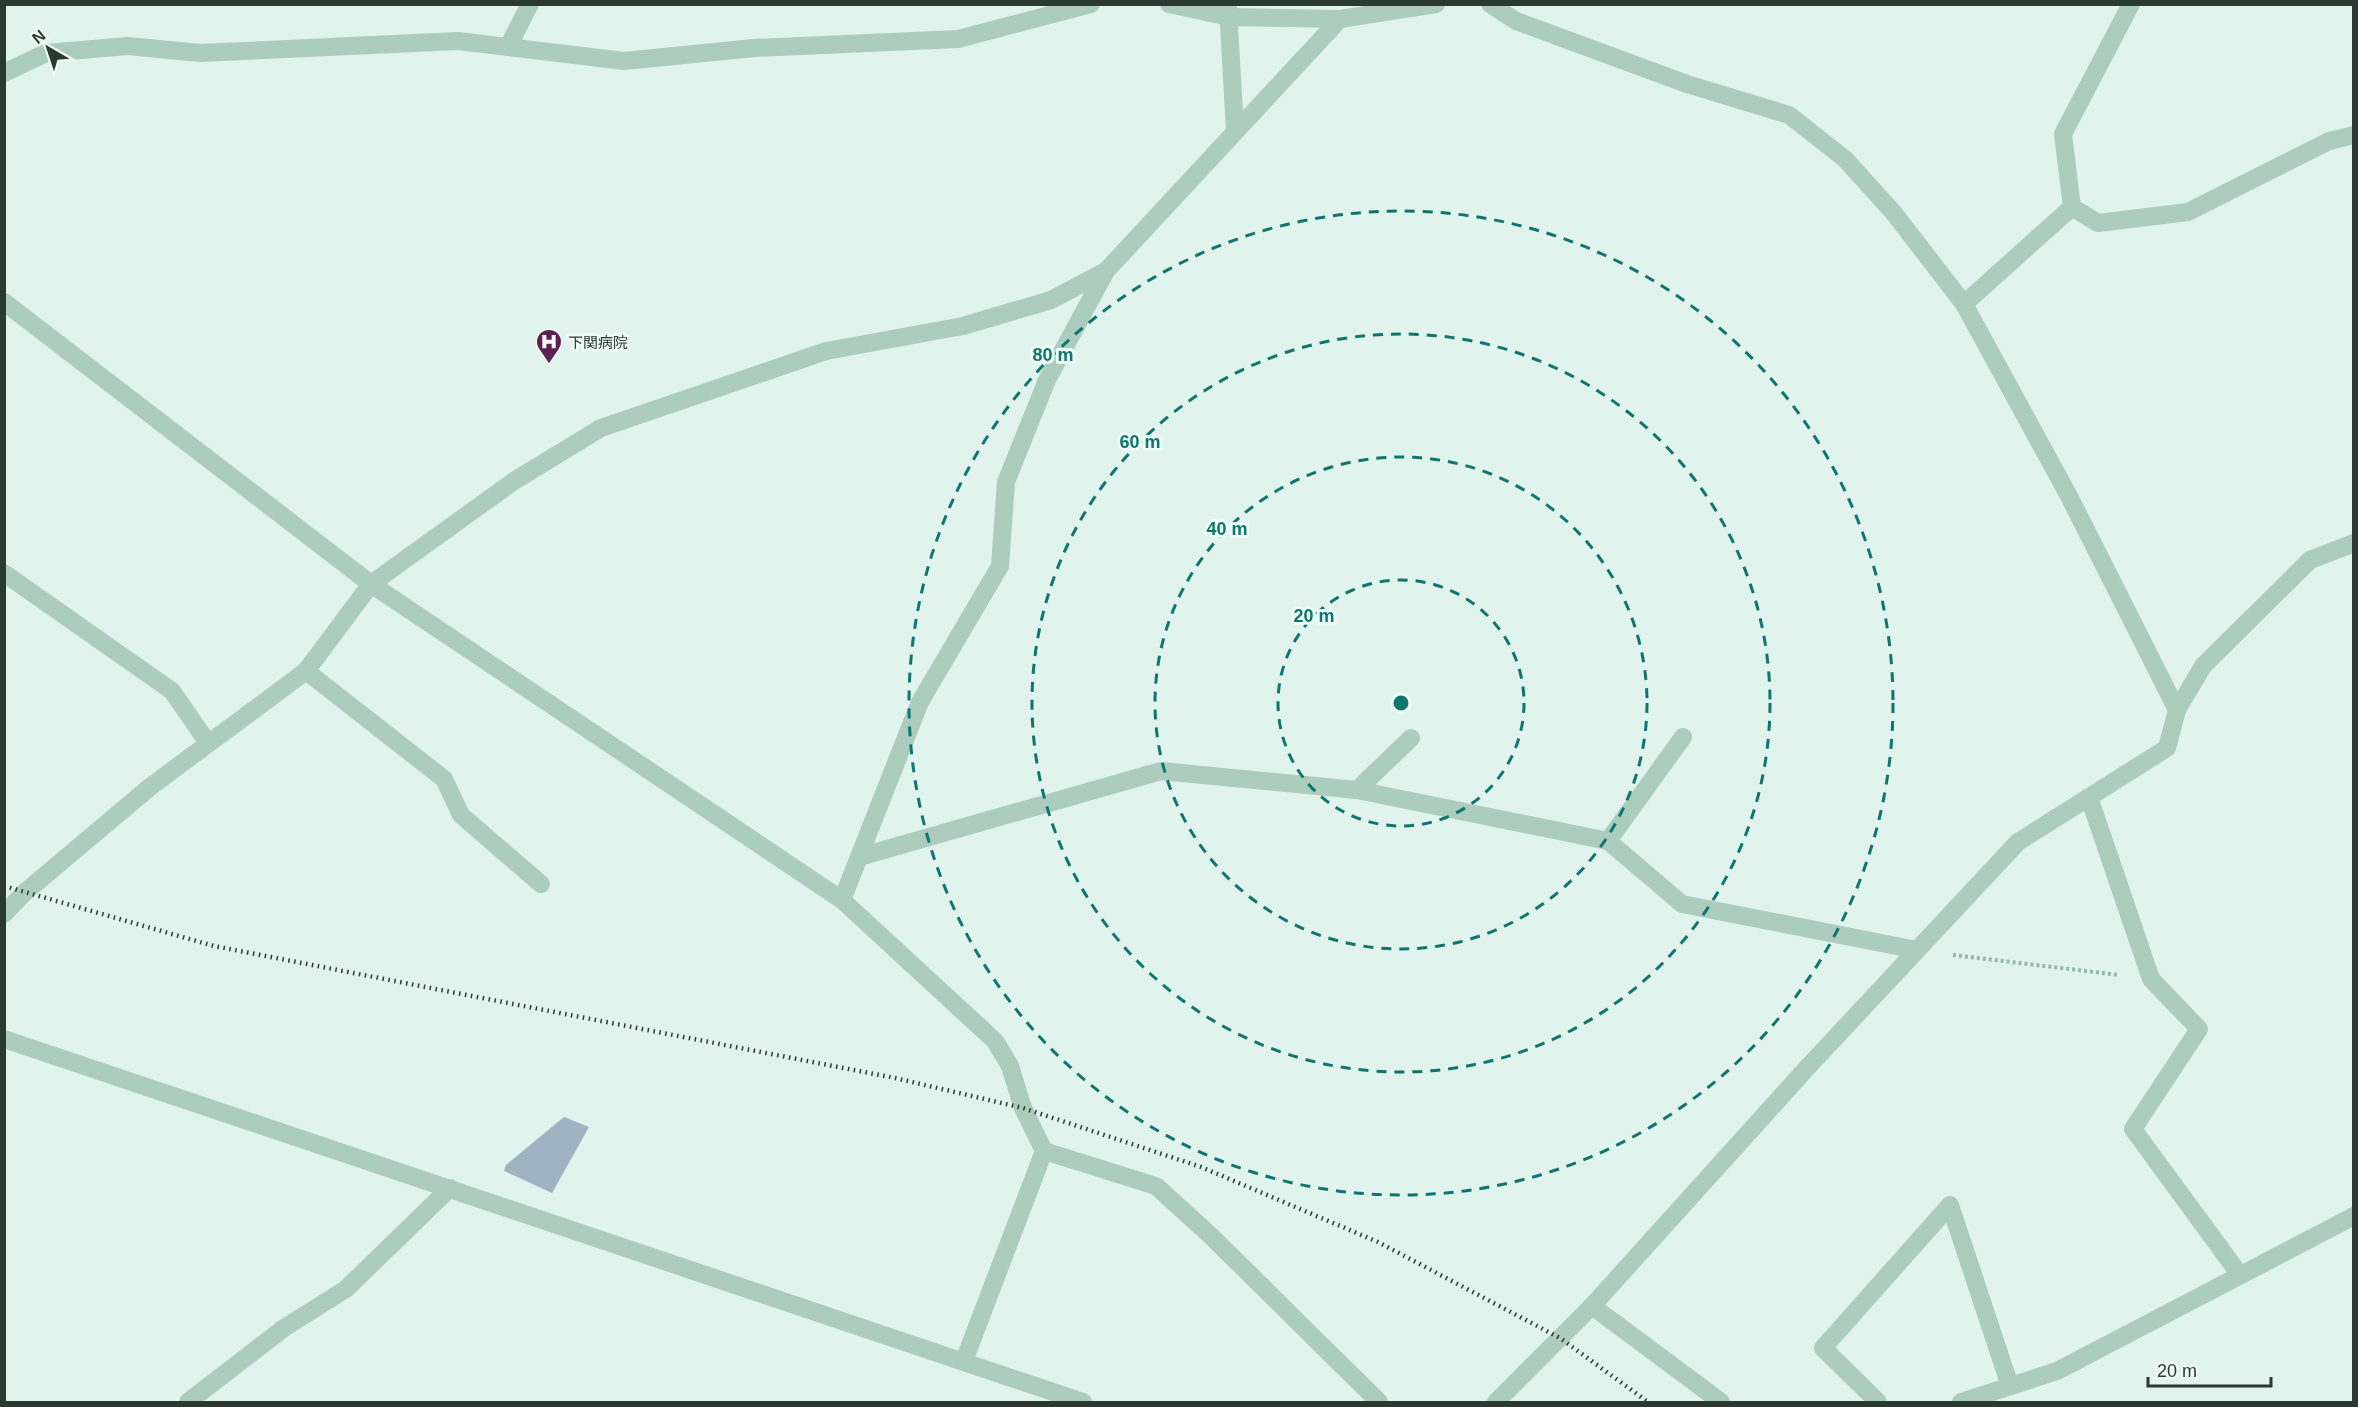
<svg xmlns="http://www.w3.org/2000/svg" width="2358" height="1407" viewBox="0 0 2358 1407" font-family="Helvetica,'Noto Sans JP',sans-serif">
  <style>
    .green { fill: #a0b3c3 }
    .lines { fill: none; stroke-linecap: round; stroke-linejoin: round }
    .path { stroke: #96b8a8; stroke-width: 4; stroke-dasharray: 3 3; stroke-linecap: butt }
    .street { stroke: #acccbe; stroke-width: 18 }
    .rail { stroke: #2b3a31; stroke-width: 4.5; stroke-dasharray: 1.5 4.5; stroke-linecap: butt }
    .ring { fill: none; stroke: #0f766e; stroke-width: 3; stroke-dasharray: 10 8 }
    .labels { text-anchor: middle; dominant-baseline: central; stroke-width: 6; stroke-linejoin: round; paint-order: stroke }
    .poi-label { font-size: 15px; fill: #2b3a31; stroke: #edfaf6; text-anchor: start }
    .centre { fill: #0f766e; stroke: #edfaf6; stroke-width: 3 }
    .ring-label { font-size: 18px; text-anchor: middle; font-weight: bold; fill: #0f766e; stroke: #edfaf6; stroke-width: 6; stroke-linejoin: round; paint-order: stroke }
  </style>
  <rect width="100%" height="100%" fill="#e0f3ec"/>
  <polygon class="green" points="564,1117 589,1127 552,1193 504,1171 506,1165"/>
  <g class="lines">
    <polyline class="path" points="1953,955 2119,975"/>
    <g class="street">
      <polyline points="1169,4 1229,17 1340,19 1436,4"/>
      <polyline points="1490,4 1516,21 1687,84 1789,115 1845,159 1893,212 1964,304 2070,498 2177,710"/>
      <polyline points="1228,7 1235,131"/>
      <polyline points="508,47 530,4"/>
      <polyline points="4,73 46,53 128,46 200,53 458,41 624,61 754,48 958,39 1091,4"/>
      <polyline points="2072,207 2098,223 2188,212 2329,141 2354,135"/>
      <polyline points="4,302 371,584 842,900 995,1041 1010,1066 1023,1108 1044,1151 1156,1186 1211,1236 1379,1402"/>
      <polyline points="1964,304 2072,207 2063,134 2131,4"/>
      <polyline points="4,573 172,691 208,743"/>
      <polyline points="306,671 444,779 461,815 541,884"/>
      <polyline points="1357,790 1411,738"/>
      <polyline points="2089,797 2151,979 2199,1029 2133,1129 2240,1275"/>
      <polyline points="1608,841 1683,737"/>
      <polyline points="859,857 1161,771 1357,790 1608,841 1682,904 1917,950"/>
      <polyline points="842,900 920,702 1000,566 1006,482 1047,380 1106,271 1340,19"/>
      <polyline points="4,914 24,893 150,787 306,671 371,584 514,481 601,428 826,351 963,326 1051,300 1106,271"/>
      <polyline points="4,1039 1083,1402"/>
      <polyline points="1592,1306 1721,1402"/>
      <polyline points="964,1361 1044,1151"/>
      <polyline points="188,1402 284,1328 346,1289 450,1188"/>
      <polyline points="1496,1402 1592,1306 1806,1069 2018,842 2167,748 2177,710 2203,666 2310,560 2354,543"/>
      <polyline points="1878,1402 1823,1348 1950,1205 2010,1386"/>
      <polyline points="1961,1402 2057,1371 2354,1216"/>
    </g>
    <polyline class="rail" points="4,886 214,946 895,1078 1023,1108 1201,1167 1378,1242 1560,1338 1648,1402"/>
  </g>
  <g class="ring">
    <circle cx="1401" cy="703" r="123"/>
    <circle cx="1401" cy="703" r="246"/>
    <circle cx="1401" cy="703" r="369"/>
    <circle cx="1401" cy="703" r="492"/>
  </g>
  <defs>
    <symbol id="hospital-pin" viewBox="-11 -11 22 30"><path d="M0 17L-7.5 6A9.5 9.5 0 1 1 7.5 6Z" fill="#5c2051" stroke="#edfaf6"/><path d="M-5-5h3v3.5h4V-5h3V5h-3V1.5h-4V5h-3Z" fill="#fff"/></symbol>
  </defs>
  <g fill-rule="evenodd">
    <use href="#hospital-pin" x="534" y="327" width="30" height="40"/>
  </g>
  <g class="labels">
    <g class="poi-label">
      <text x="568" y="342">下関病院</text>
    </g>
  </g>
  <circle cx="1401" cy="703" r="9" class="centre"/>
  <g class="ring-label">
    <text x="1053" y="361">80 m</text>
    <text x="1140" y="448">60 m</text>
    <text x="1227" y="535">40 m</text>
    <text x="1314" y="622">20 m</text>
  </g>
  <rect width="2358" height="1407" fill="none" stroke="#2b3a31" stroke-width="12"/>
  <g transform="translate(48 48) rotate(321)" stroke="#edfaf6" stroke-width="4.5" paint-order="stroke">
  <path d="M0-4.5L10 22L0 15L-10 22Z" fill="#2b3a31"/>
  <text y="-9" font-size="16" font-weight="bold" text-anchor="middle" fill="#2b3a31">N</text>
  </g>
  <path d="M2148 1377v9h123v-9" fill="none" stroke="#2b3a31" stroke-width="3"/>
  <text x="2157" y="1377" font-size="18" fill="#2b3a31" stroke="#edfaf6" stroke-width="4.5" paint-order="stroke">20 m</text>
</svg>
